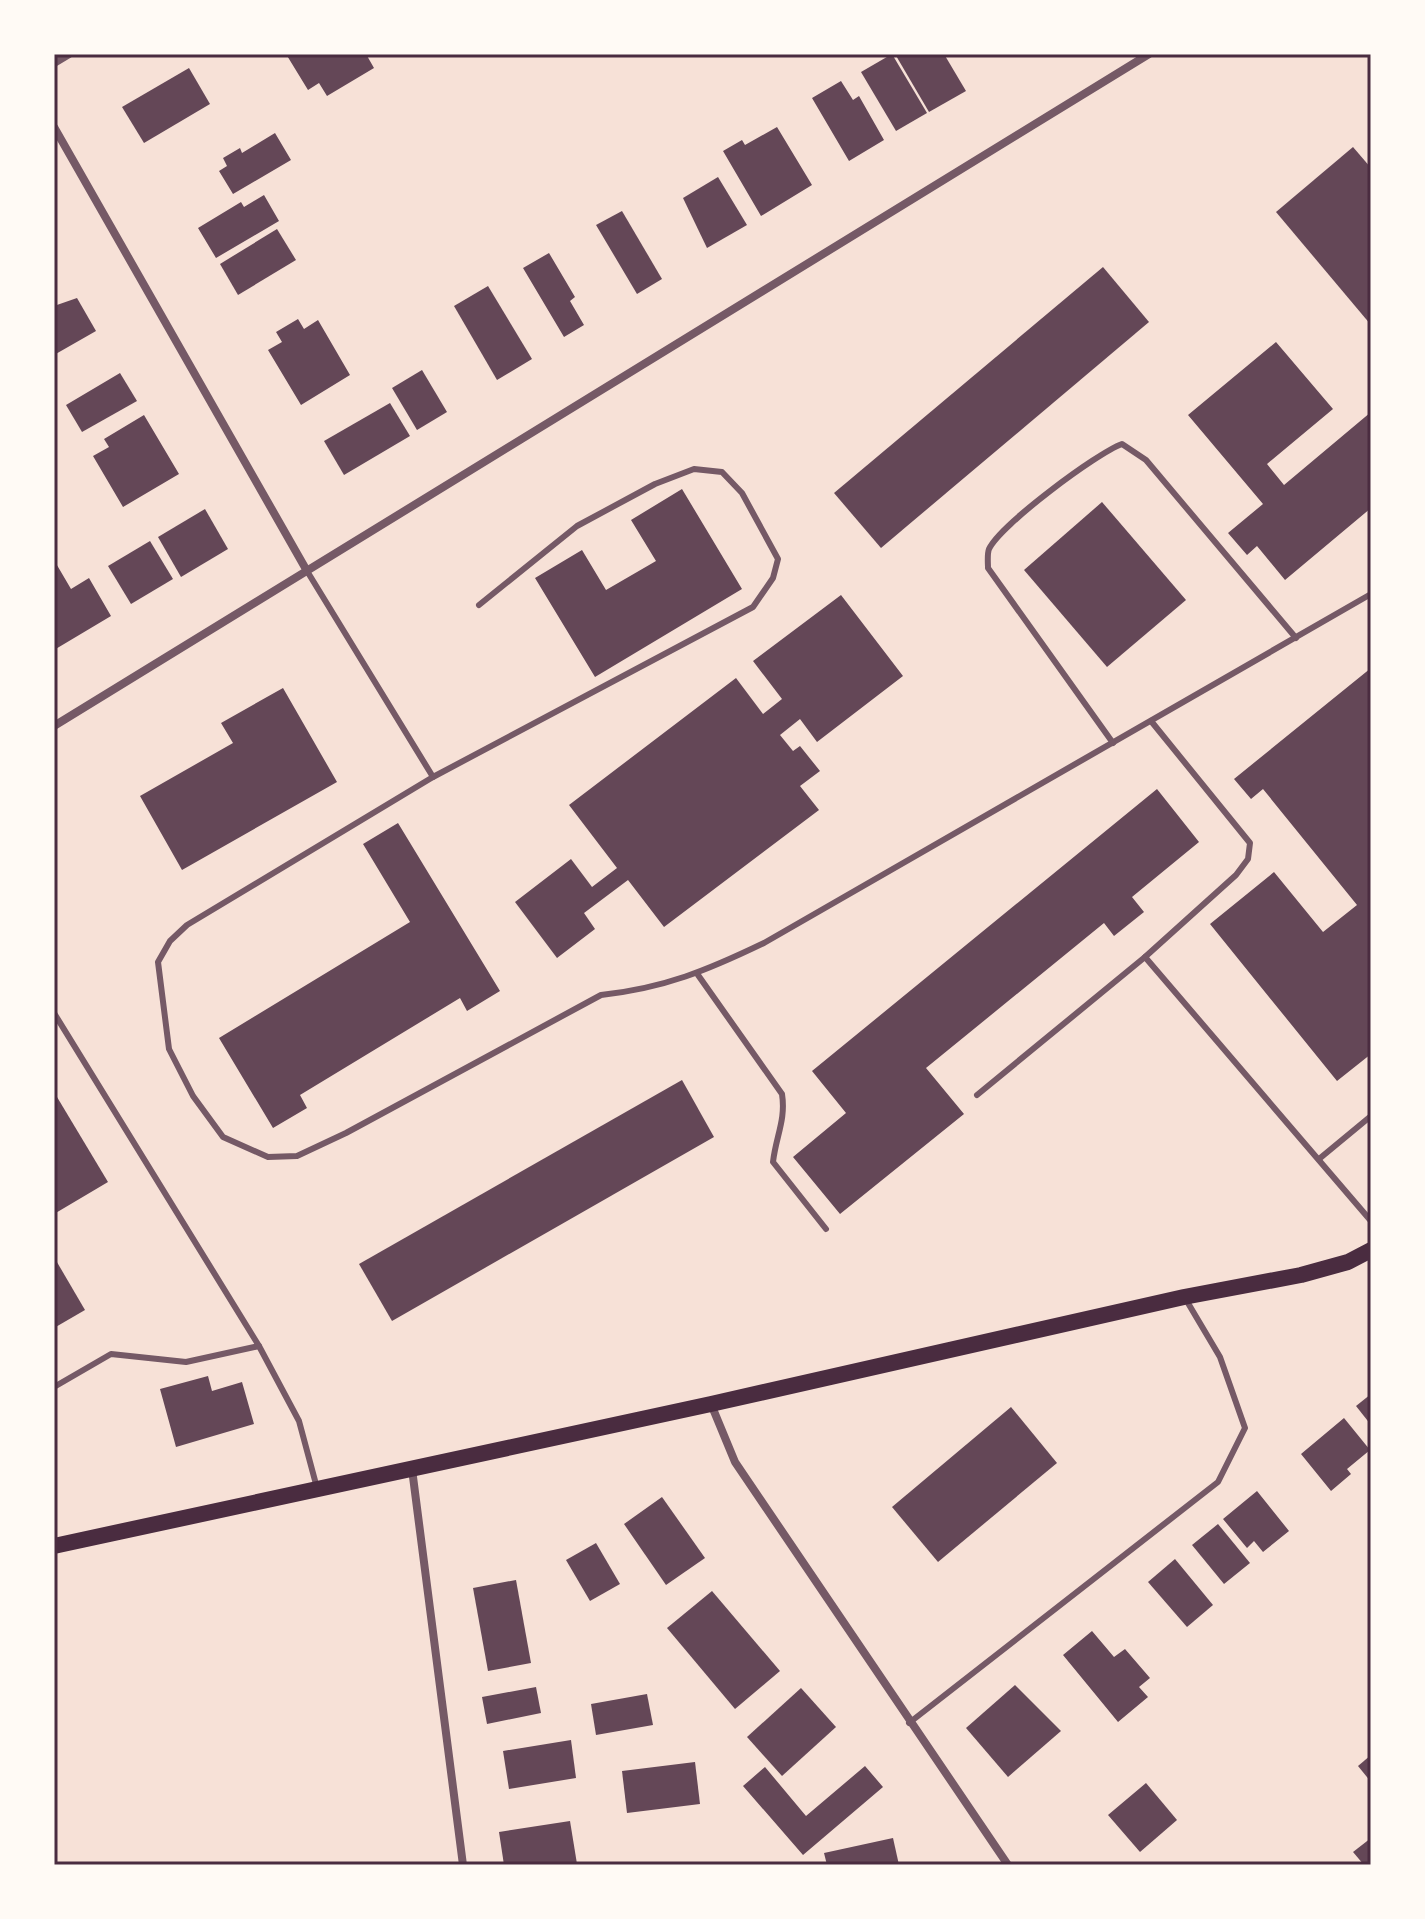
<svg xmlns="http://www.w3.org/2000/svg" width="1425" height="1919" viewBox="0 0 1425 1919" font-family="Inter,sans-serif">
  <style>
    .building { fill: #644757 }
    .lines { fill: none; stroke-linecap: round; stroke-linejoin: round }
    .service { stroke: #755966; stroke-width: 6 }
    .minor { stroke: #755966; stroke-width: 8 }
    .secondary { stroke: #4a2c40; stroke-width: 16 }
    .neatline { fill: none; stroke: #4a2c40; stroke-width: 3 }
  </style>
  <rect width="100%" height="100%" fill="#f7e1d7"/>
  <g class="building">
    <polygon points="286,54 366,54 374,68 327,96 319,83 308,90"/>
    <polygon points="892,54 927,113 896,131 861,72"/>
    <polygon points="895,54 944,54 966,91 929,112"/>
    <polygon points="189,68 210,104 144,143 122,107"/>
    <polygon points="841,81 853,100 859,96 884,140 849,161 812,98"/>
    <polygon points="777,127 812,185 761,216 723,151 742,140 745,145"/>
    <polygon points="275,133 291,160 233,194 219,171 227,166 223,158 240,148 242,153"/>
    <polygon points="1353,147 1371,168 1371,325 1276,212"/>
    <polygon points="718,177 747,225 707,248 683,198"/>
    <polygon points="264,195 279,221 216,258 198,228 241,202 244,207"/>
    <polygon points="622,211 662,279 637,294 596,225"/>
    <polygon points="277,229 296,260 238,295 220,264"/>
    <polygon points="549,253 575,297 570,301 584,325 564,337 523,268"/>
    <polygon points="1103,267 1149,322 881,548 834,493"/>
    <polygon points="488,286 532,359 497,380 454,306"/>
    <polygon points="77,298 96,331 54,355 54,306"/>
    <polygon points="298,319 304,329 318,320 350,375 301,405 268,350 282,342 276,332"/>
    <polygon points="1276,342 1333,409 1267,464 1284,485 1371,412 1371,508 1285,580 1257,546 1247,555 1228,533 1263,504 1188,415"/>
    <polygon points="422,370 447,412 417,430 392,388"/>
    <polygon points="120,373 137,401 82,432 66,405"/>
    <polygon points="390,403 410,436 344,475 324,441"/>
    <polygon points="144,415 179,474 123,507 93,456 109,447 104,439"/>
    <polygon points="682,489 742,589 595,677 535,578 582,550 606,590 656,561 631,520"/>
    <polygon points="1102,502 1186,600 1107,667 1024,570"/>
    <polygon points="205,509 228,549 181,577 158,537"/>
    <polygon points="150,541 173,579 131,604 108,566"/>
    <polygon points="54,560 71,589 89,578 111,616 54,650"/>
    <polygon points="841,595 903,676 817,742 800,719 780,735 793,751 800,746 820,771 800,786 819,810 664,927 628,880 584,913 595,929 557,958 515,902 571,859 592,887 617,868 569,805 736,678 763,714 782,699 753,661"/>
    <polygon points="1371,668 1371,1054 1337,1081 1210,924 1274,872 1323,932 1357,905 1263,789 1251,799 1234,779"/>
    <polygon points="283,688 337,782 182,870 140,796 233,743 221,723"/>
    <polygon points="1157,789 1199,842 1132,897 1144,912 1114,936 1104,923 926,1068 964,1114 840,1214 793,1157 846,1113 812,1071"/>
    <polygon points="398,823 500,991 467,1011 460,998 300,1095 307,1108 273,1128 219,1038 410,922 363,844"/>
    <polygon points="682,1080 714,1137 392,1321 359,1264"/>
    <polygon points="54,1092 108,1182 54,1214"/>
    <polygon points="54,1257 85,1310 54,1328"/>
    <polygon points="208,1376 212,1391 242,1382 254,1424 176,1447 160,1389"/>
    <polygon points="1371,1394 1371,1425 1356,1406"/>
    <polygon points="1011,1407 1057,1463 938,1562 892,1507"/>
    <polygon points="1344,1418 1370,1450 1347,1469 1351,1474 1331,1491 1301,1454"/>
    <polygon points="1257,1491 1289,1531 1263,1552 1254,1541 1247,1548 1223,1519"/>
    <polygon points="662,1497 705,1558 666,1585 624,1524"/>
    <polygon points="1218,1524 1250,1563 1224,1584 1192,1545"/>
    <polygon points="596,1543 620,1584 590,1601 566,1560"/>
    <polygon points="1175,1559 1213,1605 1187,1627 1148,1582"/>
    <polygon points="516,1580 531,1663 488,1671 473,1588"/>
    <polygon points="712,1591 780,1671 735,1709 667,1628"/>
    <polygon points="1092,1631 1114,1657 1125,1649 1150,1678 1139,1687 1148,1697 1118,1722 1063,1655"/>
    <polygon points="1015,1685 1061,1731 1008,1777 966,1728"/>
    <polygon points="536,1687 541,1713 487,1724 482,1697"/>
    <polygon points="801,1688 836,1727 782,1776 747,1737"/>
    <polygon points="647,1694 653,1725 596,1735 591,1704"/>
    <polygon points="571,1740 576,1778 509,1789 503,1751"/>
    <polygon points="1371,1755 1371,1782 1358,1766"/>
    <polygon points="695,1762 700,1804 627,1813 622,1771"/>
    <polygon points="865,1766 883,1787 803,1855 743,1786 765,1767 806,1816"/>
    <polygon points="1146,1783 1177,1820 1140,1852 1108,1815"/>
    <polygon points="570,1821 577,1864 504,1865 499,1832"/>
    <polygon points="893,1838 899,1865 827,1865 824,1853"/>
    <polygon points="1371,1838 1371,1865 1364,1865 1353,1852"/>
  </g>
  <g class="lines">
    <g class="service">
      <polyline points="307,571 433,777"/>
      <path d="M479,605L577,526L655,484L694,469L722,472L742,493L778,559L773,578L753,607L433,777L187,925L170,941L158,962L169,1049L193,1096L223,1137L268,1157L297,1156L346,1133L601,995C665,988 708,970 764,943L1371,594"/>
      <path d="M1113,743L988,568C988,563 987,554 989,549C1000,525 1097,453 1122,444L1146,460L1296,638"/>
      <polyline points="1145,957 1371,1221"/>
      <path d="M698,975L782,1094C786,1120 776,1136 773,1162L826,1229"/>
      <polyline points="54,1013 259,1346 299,1421 317,1488"/>
      <polyline points="977,1095 1145,957 1236,875 1248,859 1250,843 1151,721"/>
      <polyline points="1319,1159 1371,1116"/>
      <polyline points="54,1387 111,1354 186,1362 259,1346"/>
      <polyline points="909,1723 1218,1482 1245,1428 1220,1357 1185,1298"/>
    </g>
    <g class="minor">
      <polyline points="54,63 69,54"/>
      <polyline points="54,127 307,571"/>
      <polyline points="54,726 1149,54"/>
      <polyline points="711,1404 735,1462 1008,1865"/>
      <polyline points="412,1469 463,1865"/>
    </g>
    <polyline class="secondary" points="54,1546 711,1404 1184,1297 1301,1275 1348,1262 1371,1250"/>
  </g>
  <rect width="1425" height="1919" fill="none" stroke="#fffaf5" stroke-width="112"/>
  <rect x="56" y="56" width="1313" height="1807" class="neatline"/>
</svg>
